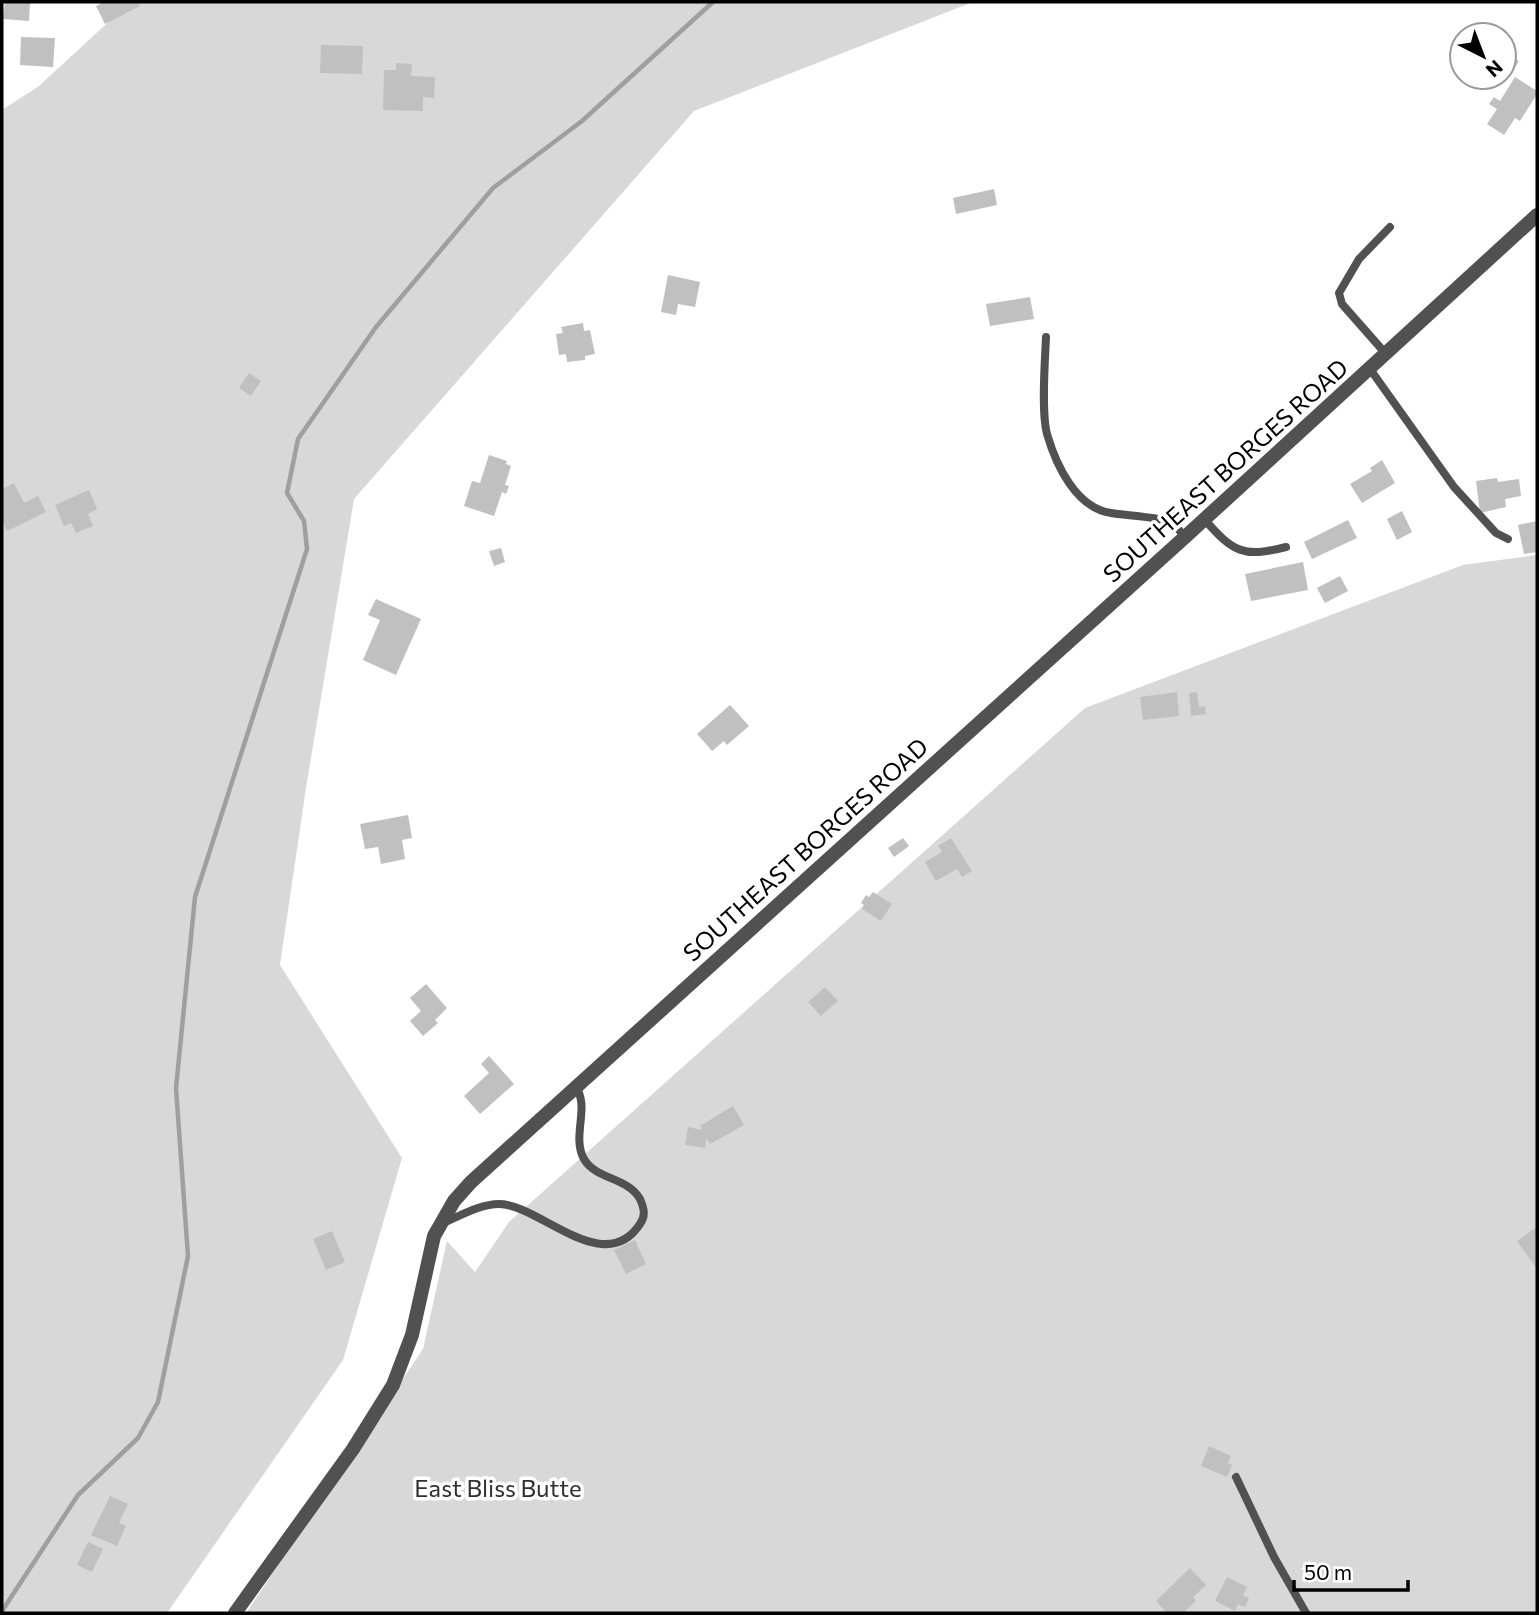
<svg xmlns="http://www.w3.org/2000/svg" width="1539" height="1615" viewBox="0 0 1539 1615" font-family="Commissioner,sans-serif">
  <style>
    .green { fill: #d8d8d8 }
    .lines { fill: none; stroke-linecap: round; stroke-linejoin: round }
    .stream { stroke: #9f9f9f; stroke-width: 4.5 }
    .building { fill: #c0c0c0 }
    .service { stroke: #515151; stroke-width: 8 }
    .tertiary { stroke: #515151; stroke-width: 14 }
    .labels { text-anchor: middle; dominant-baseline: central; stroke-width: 7; stroke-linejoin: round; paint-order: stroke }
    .street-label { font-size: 24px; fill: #000; stroke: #fff }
    .park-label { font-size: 24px; fill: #2f2f2f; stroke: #fff }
  </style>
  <rect width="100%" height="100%" fill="#fff"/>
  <g class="green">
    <polygon points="130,2 973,2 694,111 354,499 306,788 280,965 402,1158 343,1360 167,1613 2,1613 2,110 39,86"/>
    <polygon points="1537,555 1537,1613 246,1613 423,1349 447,1241 475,1272 509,1222 1085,708 1463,565"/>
  </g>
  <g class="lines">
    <polyline class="stream" points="2,1611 78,1495 138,1438 158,1402 188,1256 176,1088 195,897 307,549 304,521 287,493 298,439 376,327 493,188 582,121 713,2"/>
  </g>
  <g class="building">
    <polygon points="5,2 30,2 29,21 3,19"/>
    <polygon points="105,2 138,2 140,6 105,24 96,6"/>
    <polygon points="21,37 55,38 53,67 20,65"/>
    <polygon points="321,45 363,46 362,74 320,73"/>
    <polygon points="1508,55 1519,61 1511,74 1504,70 1504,62"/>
    <polygon points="396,63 412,64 411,76 435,77 434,98 423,97 423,111 383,110 384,70 396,70"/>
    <polygon points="1515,77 1537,91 1537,94 1520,121 1515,118 1504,135 1487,124 1497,109 1489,104 1494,97 1500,101"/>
    <polygon points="994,189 997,205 956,214 953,198"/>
    <polygon points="668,275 700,282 695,307 678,304 676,315 661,312"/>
    <polygon points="1030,297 1034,319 990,326 986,304"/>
    <polygon points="583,323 584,331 590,330 595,354 585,356 585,360 567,362 566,354 559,355 556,334 563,333 561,327"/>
    <polygon points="249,373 261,381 251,396 239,388"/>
    <polygon points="489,455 507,461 506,464 511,466 505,485 509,486 506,494 502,492 494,516 464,506 472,481 480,483"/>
    <polygon points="1382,460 1395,483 1362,503 1350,484 1372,471 1370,468"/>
    <polygon points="1497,478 1498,482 1519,479 1521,496 1505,499 1506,507 1480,513 1476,481"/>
    <polygon points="14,483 24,503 38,496 46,512 7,531 2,520 2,489"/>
    <polygon points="89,490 97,509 88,514 93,526 76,533 71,523 64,526 55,505"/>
    <polygon points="1402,511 1412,532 1397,540 1387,519"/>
    <polygon points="1348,520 1357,538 1312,559 1304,542"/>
    <polygon points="1537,521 1537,552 1524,554 1518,525"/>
    <polygon points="501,548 505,562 494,566 489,551"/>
    <polygon points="1303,562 1308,590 1251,601 1245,574"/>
    <polygon points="1340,576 1348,591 1325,603 1317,588"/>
    <polygon points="376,599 421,619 396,675 363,660 380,620 368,615"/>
    <polygon points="1177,692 1179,716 1143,720 1140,697"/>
    <polygon points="1197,692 1199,707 1205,706 1206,714 1191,716 1189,693"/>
    <polygon points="730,705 749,726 727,745 724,741 712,751 697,734"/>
    <polygon points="408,815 412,838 402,840 405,859 381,864 378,847 365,849 360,824"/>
    <polygon points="903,838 909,846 894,857 888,848"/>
    <polygon points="951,838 972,871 962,877 957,869 936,881 925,862 942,852 938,846"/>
    <polygon points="873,892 892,904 881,921 862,909 864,905 861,903 866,895 869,897"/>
    <polygon points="426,984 447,1008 435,1020 438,1023 423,1036 410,1021 421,1011 410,998"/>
    <polygon points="825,987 838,1001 821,1016 808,1002"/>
    <polygon points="489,1056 514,1084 480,1114 464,1096 489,1073 481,1064"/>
    <polygon points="733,1106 744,1125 710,1144 706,1138 705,1148 685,1145 688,1127 702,1130 700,1126"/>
    <polygon points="1537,1227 1537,1269 1517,1241"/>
    <polygon points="332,1231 345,1262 326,1270 313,1239"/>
    <polygon points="635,1240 646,1264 626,1274 614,1250"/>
    <polygon points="1209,1446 1231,1456 1228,1463 1232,1465 1227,1477 1201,1466"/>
    <polygon points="110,1496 128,1504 119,1523 126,1526 117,1546 91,1535"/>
    <polygon points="88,1542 103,1549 92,1572 77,1565"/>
    <polygon points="1190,1568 1206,1585 1193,1597 1196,1601 1183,1613 1167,1613 1156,1601"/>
    <polygon points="1227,1577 1247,1587 1243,1595 1249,1598 1245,1607 1238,1604 1235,1611 1215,1601"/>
  </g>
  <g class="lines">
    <g class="service">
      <path d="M1046,337C1045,361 1041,412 1047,434C1056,465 1076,508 1111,513C1128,516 1161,516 1174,525C1178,528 1182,534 1185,537"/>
      <polyline points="1386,354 1342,304 1339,293 1359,259 1390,227"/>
      <polyline points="1370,369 1454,487 1496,533 1508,539"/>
      <path d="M1205,520C1233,552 1243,558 1286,547"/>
      <path d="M443,1223C460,1216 480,1204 499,1204C539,1204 604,1279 640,1224C646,1216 644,1208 640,1199C628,1177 596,1180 584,1159C571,1136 591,1106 575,1086"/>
      <polyline points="1236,1477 1274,1557 1306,1613"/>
    </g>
    <polyline class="tertiary" points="235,1613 353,1449 393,1385 412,1335 434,1236 454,1201 471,1182 1185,537 1537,215"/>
  </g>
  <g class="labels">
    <g class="street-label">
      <text transform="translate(1225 470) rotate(-42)">SOUTHEAST BORGES ROAD</text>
      <text transform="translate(805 849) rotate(-42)">SOUTHEAST BORGES ROAD</text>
    </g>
    <g class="park-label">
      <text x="498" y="1487">East Bliss Butte</text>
    </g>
  </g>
  <rect width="1539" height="1615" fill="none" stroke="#000000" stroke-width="7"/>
  <g transform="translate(1483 56) rotate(138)"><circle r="33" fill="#ffffff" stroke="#999999" stroke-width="2"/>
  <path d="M0-5L12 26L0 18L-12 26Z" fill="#000000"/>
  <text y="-10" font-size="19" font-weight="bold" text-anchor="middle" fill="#000000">N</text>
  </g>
  <path d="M1294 1580v10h114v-10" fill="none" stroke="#000000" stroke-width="3.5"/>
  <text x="1304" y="1580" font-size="21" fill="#000000" stroke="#ffffff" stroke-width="5" paint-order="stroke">50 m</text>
</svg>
